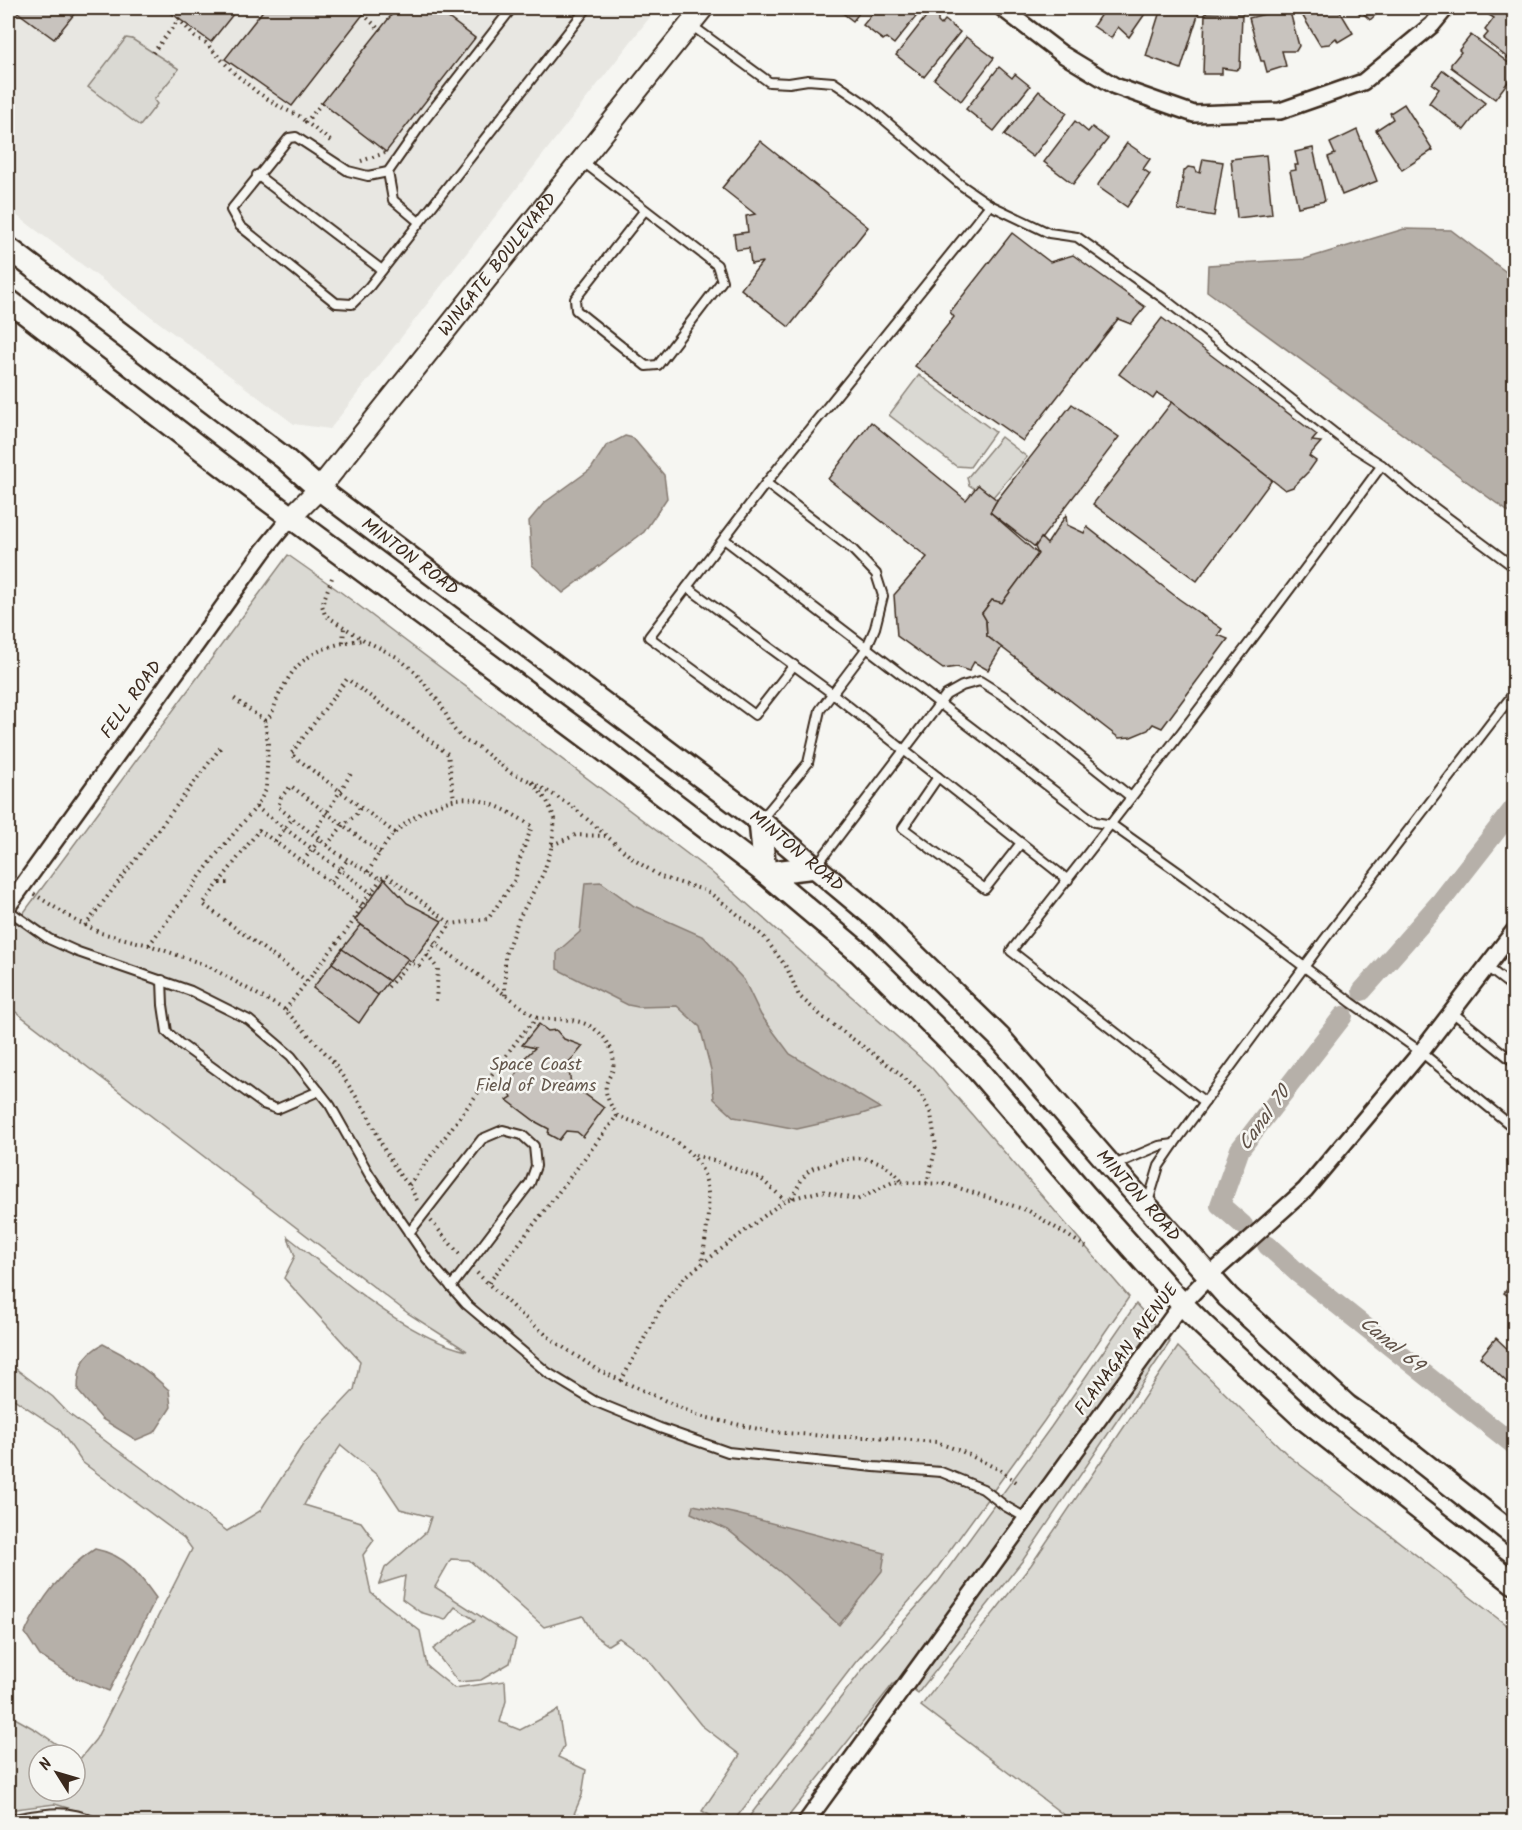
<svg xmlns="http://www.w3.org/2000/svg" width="1522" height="1830" viewBox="0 0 1522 1830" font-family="Kalam,sans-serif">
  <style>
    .built { fill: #e8e7e2 }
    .green { fill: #dad9d3; stroke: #8a8278; stroke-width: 1.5 }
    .water { fill: #b6b0a9; stroke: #857a71; stroke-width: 1.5 }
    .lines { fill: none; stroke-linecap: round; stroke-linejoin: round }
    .canal { stroke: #b6b0a9; stroke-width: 20 }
    .building { fill: #c8c3be; stroke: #3b2a1e; stroke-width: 1.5 }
    .service-casing { stroke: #3b2a1e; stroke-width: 12 }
    .minor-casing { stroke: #3b2a1e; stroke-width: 20 }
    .tertiary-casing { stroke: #3b2a1e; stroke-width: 24 }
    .secondary-casing { stroke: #3b2a1e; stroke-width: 26 }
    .path { stroke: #3b2a1e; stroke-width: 4; stroke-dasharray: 1.5 4.5; stroke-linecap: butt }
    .service { stroke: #f6f6f2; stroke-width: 8 }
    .minor { stroke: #f6f6f2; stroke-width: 15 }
    .tertiary { stroke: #f6f6f2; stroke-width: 20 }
    .secondary { stroke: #f6f6f2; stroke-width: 21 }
    .labels { text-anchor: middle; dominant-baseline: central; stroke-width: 5; stroke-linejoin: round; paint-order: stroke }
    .street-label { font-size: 18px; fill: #3b2a1e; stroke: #f6f6f2 }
    .park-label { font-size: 18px; fill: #63564b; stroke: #f6f6f2 }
    .water-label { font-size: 20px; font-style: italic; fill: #605248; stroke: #f6f6f2 }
  </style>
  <rect width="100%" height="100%" fill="#f6f6f2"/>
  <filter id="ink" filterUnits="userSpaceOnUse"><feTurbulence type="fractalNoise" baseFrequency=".0167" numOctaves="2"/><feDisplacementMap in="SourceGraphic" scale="12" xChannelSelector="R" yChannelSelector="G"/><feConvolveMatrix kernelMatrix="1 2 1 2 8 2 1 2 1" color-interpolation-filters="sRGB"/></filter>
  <g filter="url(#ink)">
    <polygon class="built" points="8,8 657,8 330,429 294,424 8,209"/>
    <g class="green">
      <polygon points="126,38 132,39 179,69 154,100 157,104 140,126 88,87"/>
      <polygon points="919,375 995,432 970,467 956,466 889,415"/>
      <polygon points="1001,437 1027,457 993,497 978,485 975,489 969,485 967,478"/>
      <path d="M288,555L342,593L710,871L931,1067L1129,1297L1044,1421L932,1575L855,1663L733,1822H722L702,1811L740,1755L701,1725L647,1658L619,1638L608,1645L594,1635L583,1616L544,1627L469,1560L451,1559L435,1587L516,1639L510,1663L481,1680L458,1682L433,1649L475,1620L455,1607L445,1620L420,1612L402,1599L405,1576L379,1584L385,1568L426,1532L431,1517L400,1509L378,1476L341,1445L320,1476L304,1505L361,1522L374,1540L363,1555L371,1593L420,1631L427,1666L454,1688L505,1681L506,1701L500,1722L520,1730L558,1710L564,1746L558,1757L586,1770L582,1795L574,1814L634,1822H113L55,1804L8,1810V1714L36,1730L72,1755H39V1791H75V1757L79,1760L96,1739L192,1549L184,1538L82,1462L59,1429L8,1395V1363L53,1397L69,1414L227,1531L260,1511L304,1443L354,1390L360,1361L284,1278L295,1256L288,1237C337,1275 407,1338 467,1351L409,1314L8,1006V934Z"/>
      <path d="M1136,1304L1170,1342L1023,1560L918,1693C910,1687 903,1678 893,1684L784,1822H745L869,1661L939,1581L1051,1427Z"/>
      <polygon points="1178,1347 1290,1457 1514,1631 1514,1822 1073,1822 921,1706 1031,1565"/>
    </g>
    <g class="water">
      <polygon points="1404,229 1451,230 1514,278 1514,516 1207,291 1208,265 1305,259"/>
      <polygon points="625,436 633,438 664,475 667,498 644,532 563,593 532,565 529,521 544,503 591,469 606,446"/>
      <polygon points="601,882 634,906 704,937 744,980 761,1015 790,1054 880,1108 859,1115 797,1129 734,1117 714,1099 711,1070 700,1027 677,1006 638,1007 628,1005 557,969 557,952 580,932 585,883"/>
      <path d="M103,1344C128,1356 149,1371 169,1390L171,1407L155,1432L136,1440L102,1419L78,1391C78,1368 82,1355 103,1344Z"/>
      <polygon points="693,1505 737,1514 885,1553 882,1571 839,1625 784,1575 728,1530 691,1513"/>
      <path d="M95,1549C126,1555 139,1574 156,1598L109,1691L74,1677L40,1656L25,1633C40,1600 64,1568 95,1549Z"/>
    </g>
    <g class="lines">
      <g class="canal">
        <polyline points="1362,991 1442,900 1514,808"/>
        <polyline points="1243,1225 1220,1205 1240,1149 1343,1016"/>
        <polyline points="1267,1245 1299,1274 1514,1445"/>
      </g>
    </g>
    <g class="building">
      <polygon points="12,8 79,8 54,39"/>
      <polygon points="164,8 238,8 211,42"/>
      <polygon points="265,8 368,8 292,106 225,59"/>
      <polygon points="397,8 435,8 475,38 386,152 322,103"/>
      <polygon points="836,8 863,8 853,21"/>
      <polygon points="877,8 915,8 919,13 894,44 886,38 883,40 863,25"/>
      <polygon points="1105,8 1149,8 1129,37 1118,27 1111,38 1093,26"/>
      <polygon points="1161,8 1184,8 1199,12 1181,69 1146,56"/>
      <polygon points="1289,8 1299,46 1296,51 1282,51 1286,66 1267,72 1264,61 1261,61 1249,18"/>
      <polygon points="1298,8 1338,8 1353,33 1338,42 1336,38 1329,44 1320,45"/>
      <polygon points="1354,8 1383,8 1370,20 1362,12 1360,14"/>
      <polygon points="1495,8 1503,8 1501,10 1514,19 1514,60 1509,56 1508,58 1483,39 1488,33 1485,30 1494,18 1489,15"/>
      <polygon points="1205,13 1242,14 1240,67 1236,70 1222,68 1222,74 1203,74"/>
      <polygon points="928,14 933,14 938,17 938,22 941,25 945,20 960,32 924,77 896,55"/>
      <polygon points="1471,35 1514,67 1514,74 1495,99 1451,67 1451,64 1461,52 1459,50"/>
      <polygon points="966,37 994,58 961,101 934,79"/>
      <polygon points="999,67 1012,78 1015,74 1030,86 994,131 966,109"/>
      <polygon points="1443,70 1485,103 1464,130 1429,103 1439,89 1432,84"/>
      <polygon points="1039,91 1067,113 1033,157 1004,135"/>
      <polygon points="1404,104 1433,150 1402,170 1376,130 1393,119 1390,113"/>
      <polygon points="1075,121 1088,132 1092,127 1108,139 1073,184 1044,162"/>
      <polygon points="1357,130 1377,181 1342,195 1328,157 1335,154 1330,143"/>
      <polygon points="760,141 868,227 789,327 741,289 762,262 751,264 749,248 736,250 734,234 748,232 746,216 755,214 722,188"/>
      <polygon points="1127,143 1150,159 1143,169 1150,174 1127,207 1097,186"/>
      <polygon points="1313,148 1325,201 1298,207 1290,171 1296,170 1295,165 1298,165 1295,152"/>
      <polygon points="1266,155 1272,214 1237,218 1231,159"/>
      <polygon points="1203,159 1223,162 1214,216 1178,210 1184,171 1188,167 1195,168 1197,172 1200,173"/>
      <polygon points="1012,233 1050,262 1073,255 1145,307 1131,324 1118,319 1023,441 915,366 954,317 950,312"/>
      <polygon points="1162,318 1317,435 1312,441 1321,442 1309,456 1316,461 1309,471 1293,487 1285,490 1172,402 1157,393 1153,399 1119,374"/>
      <polygon points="1172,402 1272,480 1197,581 1093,504"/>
      <polygon points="1072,404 1119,437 1035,547 990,512 997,500"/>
      <polygon points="871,422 966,500 978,485 997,500 990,512 1038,554 1002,603 992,600 982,613 986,620 987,636 1002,647 988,670 974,662 969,671 957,667 943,669 897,636 894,595 927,557 828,479"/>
      <polygon points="1066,515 1067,525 1084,533 1087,527 1179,599 1222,629 1218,635 1228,639 1162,728 1153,724 1148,730 1131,737 1119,738 987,636 986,620 982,613 992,600 1002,603 1038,554 1035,547 1041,538 1047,544"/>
      <polygon points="385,879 407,903 442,921 412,962 355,920"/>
      <polygon points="361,925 408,959 389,981 342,949"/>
      <polygon points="342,949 389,981 378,995 332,963"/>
      <polygon points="332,963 378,995 359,1023 313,988"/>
      <polygon points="539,1024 548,1031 556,1030 564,1039 583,1046 568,1064 571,1084 604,1108 583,1137 577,1132 566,1131 559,1140 548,1134 549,1129 536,1122 507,1100 512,1097 508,1089 518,1071 514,1068 535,1048 522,1045"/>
      <polygon points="1514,1280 1514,1300 1504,1293"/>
      <polygon points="1496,1338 1514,1355 1514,1378 1510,1385 1480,1357"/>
    </g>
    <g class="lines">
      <defs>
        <g id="service">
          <polyline points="512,8 423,122 388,172 368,176 348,171 296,137 289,138 231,210 240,226 336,303 352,304 369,287 587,8"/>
          <polyline points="691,25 769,82 789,83 808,80 833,82 867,105 961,185 990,205 1049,233 1077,237 1163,298 1347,443 1382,465 1412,491 1514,567"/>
          <polyline points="582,161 717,265 722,281 658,365 646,366 576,310 575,299 645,210"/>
          <polyline points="388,172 393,200 419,222"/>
          <polyline points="257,175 382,270"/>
          <polyline points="724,539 1095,822 1112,825 1188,879 1352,1003 1421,1052 1514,1128"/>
          <polyline points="687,587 833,694 1068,880"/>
          <polyline points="794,665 755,715 649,637 766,483 990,205"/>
          <polyline points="938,777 903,828 985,889 1021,843"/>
          <polyline points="761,820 808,763 820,710 866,649 875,628 883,596 876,574 853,550 766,483"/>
          <polyline points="816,866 946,695 962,686 980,681 1007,698 1131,797"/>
          <polyline points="8,910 49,939 78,952 191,991 249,1020 291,1056 330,1105 369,1174 427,1259 466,1304 548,1373 594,1401 660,1428 728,1452 874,1467 941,1472 983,1489 1005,1506 1026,1518"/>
          <polyline points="1487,967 1514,988"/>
          <polyline points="162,980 163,1005 167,1032 179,1043 263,1104 277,1109 319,1091"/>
          <polyline points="1452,1012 1514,1062"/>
          <path d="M1205,1102L1011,951C1138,791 1261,629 1382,465"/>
          <polyline points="1114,1165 1159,1146 1174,1144"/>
          <polyline points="1148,1202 1159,1166 1174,1144 1324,940 1514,693"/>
          <polyline points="409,1233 482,1139 503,1130 522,1135 534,1146 536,1166 530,1183 451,1287"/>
          <path d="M8,1820C39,1815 65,1807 95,1822"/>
        </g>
        <g id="minor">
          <polyline points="1002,8 1062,54 1115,86 1194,114 1280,111 1363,82 1432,25 1446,8"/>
          <polyline points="8,906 264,550 290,518"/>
          <polyline points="806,1822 1182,1304 1208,1277 1305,1190 1421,1052 1514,931"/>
        </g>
        <g id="tertiary">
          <path id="s1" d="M290,518L319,489L703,8"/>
        </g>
        <g id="secondary">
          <path id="s2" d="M8,248L284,458L319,489L760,821L883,924L999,1037L1111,1166L1228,1297L1347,1406L1380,1429L1514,1535"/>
          <polyline points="8,300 257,492 599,746 765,873 860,953 975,1067 1085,1195 1182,1304 1204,1326 1304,1419 1514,1583"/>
          <polyline points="760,821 765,873"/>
          <polyline points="765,873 816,867"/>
        </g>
      </defs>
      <use href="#service" class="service-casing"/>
      <use href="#minor" class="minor-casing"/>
      <use href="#tertiary" class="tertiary-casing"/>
      <use href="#secondary" class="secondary-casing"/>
      <g class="path">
        <polyline points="443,13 447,8"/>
        <polyline points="363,14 380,30"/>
        <polyline points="153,53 179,19 195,37 206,43 234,73 257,92 280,107 299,116 306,122"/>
        <polyline points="322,103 306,122 333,143"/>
        <polyline points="361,161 385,153"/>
        <polyline points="332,578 322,605 325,615 364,640 397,657 415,672 440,703 453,728 463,740 478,747 511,773 532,782 547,801 555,819 551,850 543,874 519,918 505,955 505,996"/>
        <polyline points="343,642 344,628"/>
        <path d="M265,721C276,711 273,706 280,693C284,686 289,676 295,669C311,650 339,642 363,640"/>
        <polyline points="532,782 572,806 633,859 661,877 707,891 730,908 764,937 787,968 799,996 824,1018 898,1072 921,1094 931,1114 936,1147 927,1183"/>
        <polyline points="256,807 374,895"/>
        <polyline points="395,833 291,754 347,679 448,754 454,799"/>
        <polyline points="275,841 293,818"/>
        <polyline points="327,845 344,824 355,816 361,806"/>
        <polyline points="552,845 576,835 605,836"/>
        <polyline points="380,853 291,786 281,797 278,807 338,854 381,879 387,875 451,924 419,966 409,963 387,988 384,987"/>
        <polyline points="303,861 320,839 316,830 352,772"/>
        <path d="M368,872C375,860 382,848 391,837C407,818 448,794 473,799C495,803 513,814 532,826L517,867L516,878L488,919L451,924"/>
        <polyline points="331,882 348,859"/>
        <polyline points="220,883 232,883"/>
        <polyline points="34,894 73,919 101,933 149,945 208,966 285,1010 331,1059 367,1113 385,1151 399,1174 409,1185 418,1202"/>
        <polyline points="85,926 221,747"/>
        <polyline points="429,939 537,1018"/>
        <polyline points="149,945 216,855 256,807 266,790 268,744 265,721 232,697"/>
        <polyline points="427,955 438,969 436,1002"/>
        <polyline points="307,981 203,904 259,830 362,905"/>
        <polyline points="285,1010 350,926 365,901 381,879"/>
        <path d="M617,1116C648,1126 698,1144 706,1181C712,1205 705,1239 702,1264"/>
        <polyline points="695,1155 716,1161 761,1179 785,1200"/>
        <path d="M409,1185L522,1034L537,1018C551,1020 567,1018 580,1022C599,1027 617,1047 613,1068C612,1074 607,1079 606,1085C604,1095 612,1107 617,1116L488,1284"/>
        <path d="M792,1198C797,1188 802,1177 810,1170C814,1167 822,1166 827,1164C857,1155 882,1154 902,1182"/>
        <polyline points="431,1221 461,1256"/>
        <polyline points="477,1273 517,1311 555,1342 598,1370 699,1416 772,1432 840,1437 875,1437 936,1442 961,1451 1000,1470 1019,1484"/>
        <polyline points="621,1381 664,1302 685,1277 785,1200 822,1191 857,1200 893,1182 947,1184 1029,1211 1086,1247"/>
      </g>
      <use href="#service" class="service"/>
      <use href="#minor" class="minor"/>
      <use href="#tertiary" class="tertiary"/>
      <use href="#secondary" class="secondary"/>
    </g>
  </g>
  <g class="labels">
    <g class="street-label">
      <text stroke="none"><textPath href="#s1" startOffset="328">WINGATE BOULEVARD</textPath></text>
      <text stroke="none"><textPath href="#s2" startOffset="507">MINTON ROAD</textPath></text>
      <text transform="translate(132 700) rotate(-54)">FELL ROAD</text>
      <text stroke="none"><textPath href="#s2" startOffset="993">MINTON ROAD</textPath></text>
      <text stroke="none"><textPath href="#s2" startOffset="1479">MINTON ROAD</textPath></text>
      <text transform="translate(1127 1350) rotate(-53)">FLANAGAN AVENUE</text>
    </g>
    <g class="park-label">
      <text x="536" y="1065">Space Coast<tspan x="536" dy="21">Field of Dreams</tspan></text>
    </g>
    <g class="water-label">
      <text transform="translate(1265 1119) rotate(-54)">Canal 70</text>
      <text transform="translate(1391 1345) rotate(39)">Canal 69</text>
    </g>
  </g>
  <rect width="1522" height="1830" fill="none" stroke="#f6f6f2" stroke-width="30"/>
  <rect x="15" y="15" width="1492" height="1800" fill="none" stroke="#3b2a1e" stroke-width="2" filter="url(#ink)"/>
  <g transform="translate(57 1773) rotate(307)"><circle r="28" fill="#f6f6f2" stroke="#aba49d" stroke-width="1.5"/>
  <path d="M0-4.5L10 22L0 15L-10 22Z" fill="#3b2a1e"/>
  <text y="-9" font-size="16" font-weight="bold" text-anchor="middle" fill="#3b2a1e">N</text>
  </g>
</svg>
